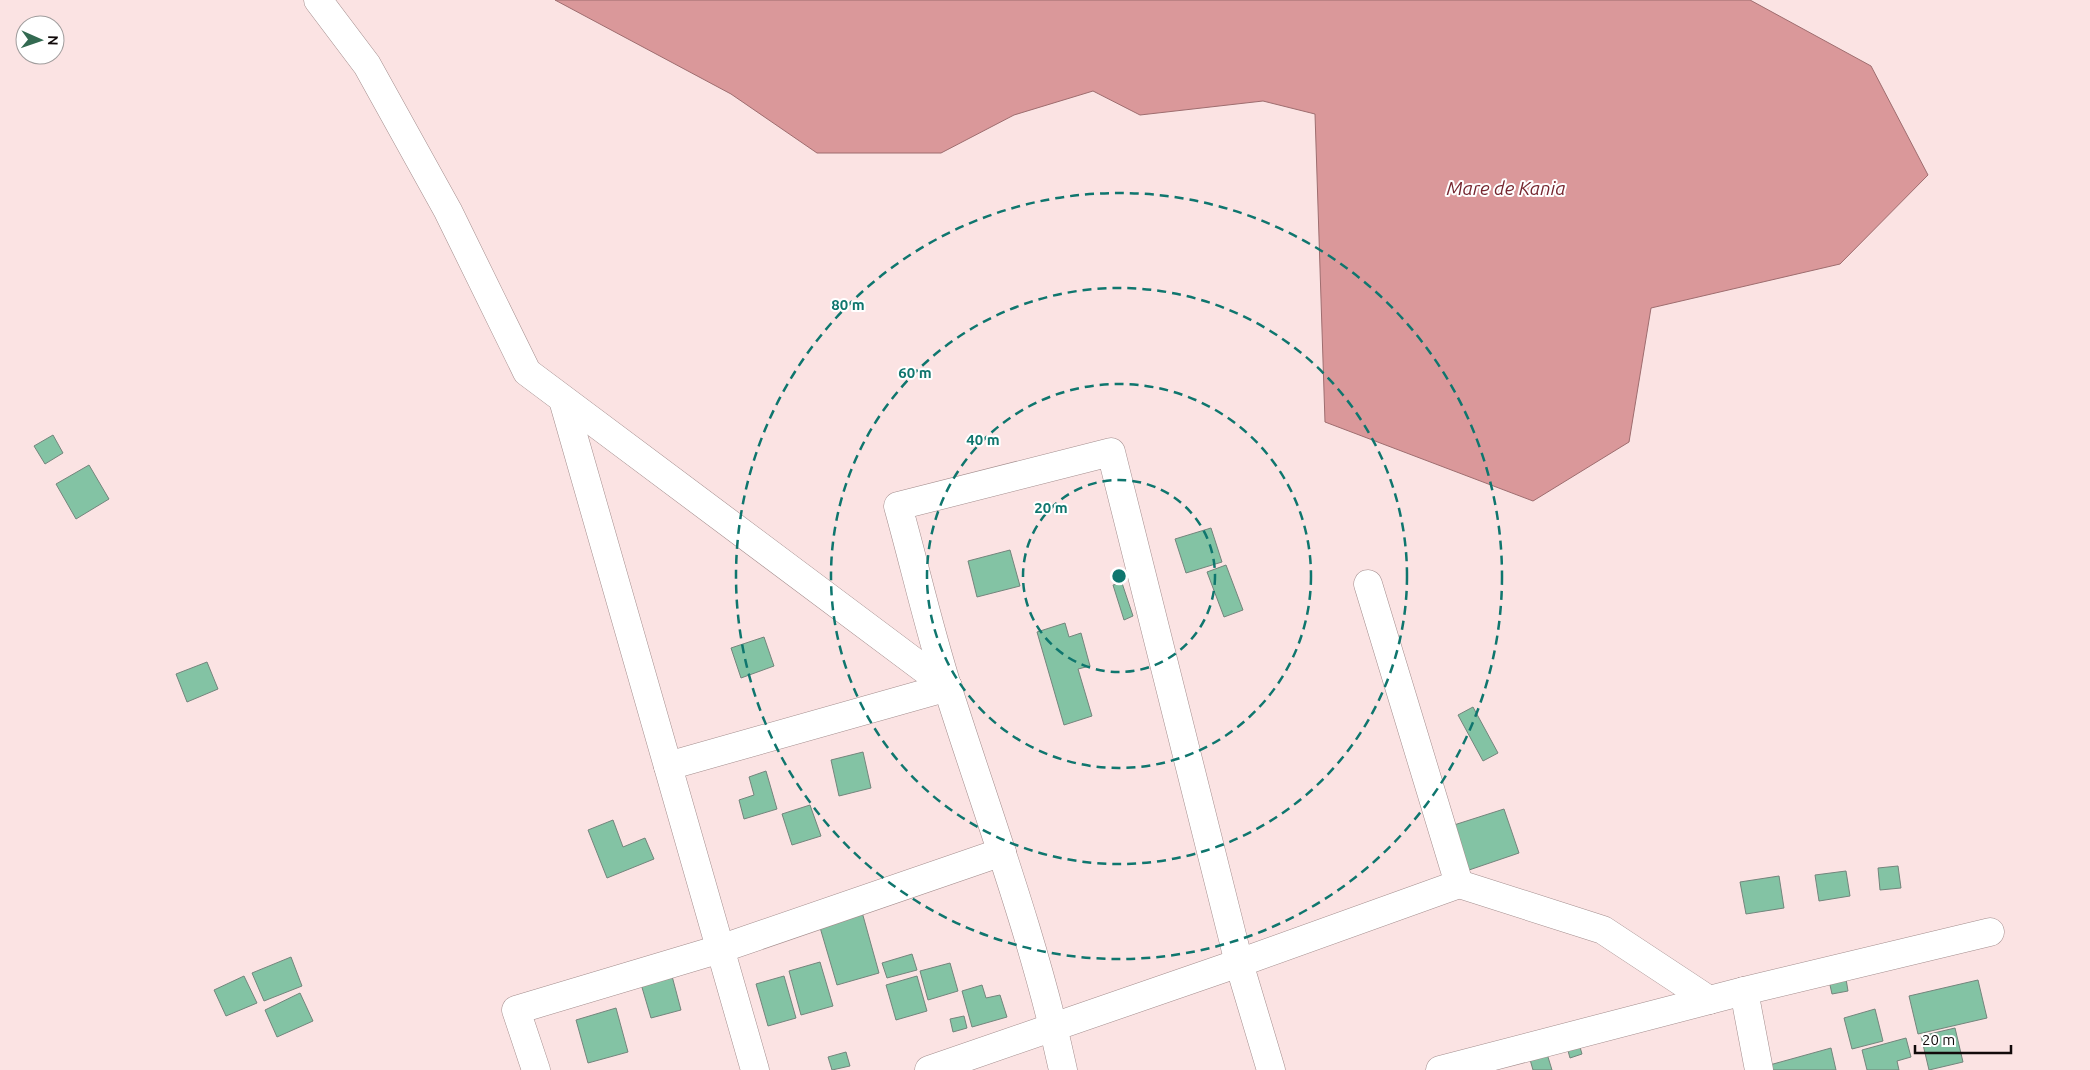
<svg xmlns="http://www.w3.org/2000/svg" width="2090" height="1070" viewBox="0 0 2090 1070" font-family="Ubuntu,sans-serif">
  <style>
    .water { fill: #da989a; stroke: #9e6d6f }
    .building { fill: #83c3a4; stroke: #73857c }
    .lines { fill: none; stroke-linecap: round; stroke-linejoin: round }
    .minor-casing { stroke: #a38d8d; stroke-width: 29 }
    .minor { stroke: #fff; stroke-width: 28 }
    .ring { fill: none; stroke: #0f766e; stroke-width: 2.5; stroke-dasharray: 9 6 }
    .labels { text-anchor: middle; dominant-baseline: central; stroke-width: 4; stroke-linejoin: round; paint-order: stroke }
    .water-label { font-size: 19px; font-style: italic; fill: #762730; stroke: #fff }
    .centre { fill: #0f766e; stroke: #fff; stroke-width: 2.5 }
    .ring-label { font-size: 15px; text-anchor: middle; font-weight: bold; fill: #0f766e; stroke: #fff; stroke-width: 4; stroke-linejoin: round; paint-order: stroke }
  </style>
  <rect width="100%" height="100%" fill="#fbe3e3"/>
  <polygon class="water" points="555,0 1750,0 1871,66 1928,175 1840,264 1651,308 1629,442 1533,501 1325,422 1315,114 1263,101 1140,115 1093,91 1014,115 941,153 817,153 731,94"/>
  <g class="building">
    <polygon points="53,435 63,453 45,464 34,446"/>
    <polygon points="89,465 109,499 76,519 56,484"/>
    <polygon points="1211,528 1222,562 1186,573 1175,539"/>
    <polygon points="1010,550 1020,586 977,597 968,561"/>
    <polygon points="1226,565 1243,610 1224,617 1207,572"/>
    <polygon points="1122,583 1133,616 1124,620 1113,585"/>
    <polygon points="1065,623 1069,637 1081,633 1090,666 1078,669 1092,716 1064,725 1037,632"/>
    <polygon points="764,637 774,666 741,678 731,648"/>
    <polygon points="207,662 218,689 187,702 176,674"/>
    <polygon points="1473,707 1498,753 1483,761 1458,715"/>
    <polygon points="863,752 871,788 839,796 831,760"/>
    <polygon points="766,771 777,809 744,819 739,800 754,795 749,777"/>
    <polygon points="810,805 821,836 792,845 782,814"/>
    <polygon points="1504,809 1519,853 1469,870 1454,825"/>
    <polygon points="613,820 623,847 645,838 654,859 607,878 588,830"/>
    <polygon points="1898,866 1901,888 1880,890 1878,868"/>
    <polygon points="1846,871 1850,896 1819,901 1815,875"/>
    <polygon points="1779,876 1784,908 1746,914 1740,882"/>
    <polygon points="862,912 879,973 837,985 819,924"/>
    <polygon points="912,954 917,970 887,978 882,963"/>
    <polygon points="291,957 302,986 264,1001 252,973"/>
    <polygon points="820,962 833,1006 801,1015 789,971"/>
    <polygon points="950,963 958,991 928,1000 920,971"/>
    <polygon points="1845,973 1848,991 1832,994 1828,976"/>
    <polygon points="244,976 257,1003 226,1016 214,990"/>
    <polygon points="672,976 681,1010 651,1018 641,984"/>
    <polygon points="784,976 796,1018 768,1026 756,984"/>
    <polygon points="917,976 927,1011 896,1020 886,985"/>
    <polygon points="1978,980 1987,1018 1918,1034 1909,996"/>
    <polygon points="982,985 986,998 1000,995 1007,1017 972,1027 962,991"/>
    <polygon points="300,993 313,1021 277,1037 265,1010"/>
    <polygon points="616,1008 628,1052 588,1063 576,1020"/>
    <polygon points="1875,1009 1883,1041 1852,1049 1844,1018"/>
    <polygon points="964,1016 967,1028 953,1032 950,1019"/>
    <polygon points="1955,1028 1963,1062 1929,1070 1921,1036"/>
    <polygon points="1577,1037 1582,1054 1570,1058 1565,1040"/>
    <polygon points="1906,1038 1911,1057 1897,1061 1899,1070 1867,1070 1862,1050"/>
    <polygon points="1544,1044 1552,1070 1533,1070 1527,1049"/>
    <polygon points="1831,1048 1836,1070 1767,1070 1766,1066"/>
    <polygon points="846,1052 850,1066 832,1070 828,1057"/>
  </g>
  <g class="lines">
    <defs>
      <g id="minor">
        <polyline points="318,0 367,65 448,211 527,372 948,687"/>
        <polyline points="563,400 755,1070"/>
        <polyline points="1368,584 1459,884 1603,930 1709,1000"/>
        <polyline points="668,766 948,687"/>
        <polyline points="1744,991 1759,1070"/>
        <polyline points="536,1070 516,1010 720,949 1002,852"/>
        <polyline points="929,1070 1239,963 1459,884"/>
        <path d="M1063,1070C1035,940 988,815 948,689C929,629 915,567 898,506L1111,452L1239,963L1271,1070"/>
        <polyline points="1440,1070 1744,991 1990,932"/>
      </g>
    </defs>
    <use href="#minor" class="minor-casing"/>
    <use href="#minor" class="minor"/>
  </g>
  <g class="ring">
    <circle cx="1119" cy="576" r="96"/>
    <circle cx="1119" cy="576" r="192"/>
    <circle cx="1119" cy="576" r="288"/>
    <circle cx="1119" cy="576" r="383"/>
  </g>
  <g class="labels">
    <g class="water-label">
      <text x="1506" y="188">Mare de Kania</text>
    </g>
  </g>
  <circle cx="1119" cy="576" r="8" class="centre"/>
  <g class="ring-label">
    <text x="848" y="310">80 m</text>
    <text x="915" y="378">60 m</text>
    <text x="983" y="445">40 m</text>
    <text x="1051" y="513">20 m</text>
  </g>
  <g transform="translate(40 40) rotate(92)"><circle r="24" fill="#ffffff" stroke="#a09d9d"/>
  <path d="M0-4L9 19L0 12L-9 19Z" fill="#336a51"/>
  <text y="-8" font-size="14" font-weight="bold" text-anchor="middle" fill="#110a0a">N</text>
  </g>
  <path d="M1915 1045v8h96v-8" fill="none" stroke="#110a0a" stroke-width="2.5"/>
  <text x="1922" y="1045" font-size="15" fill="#110a0a" stroke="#ffffff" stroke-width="4" paint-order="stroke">20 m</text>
</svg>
